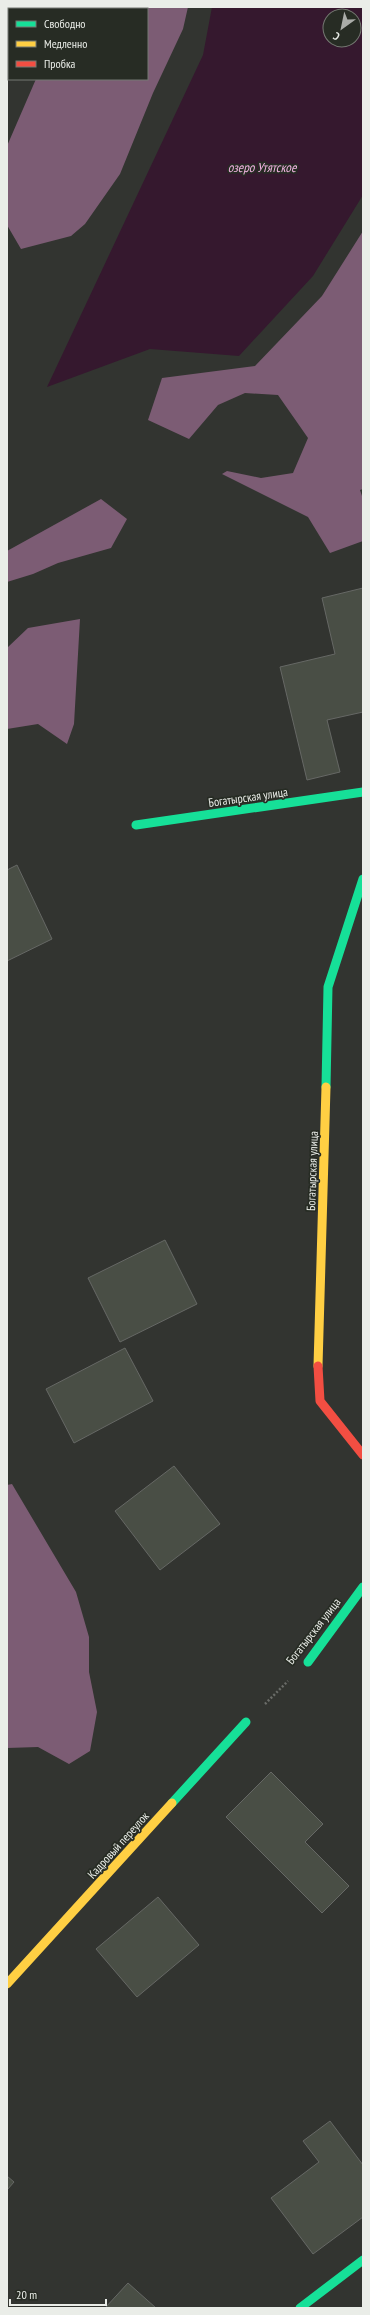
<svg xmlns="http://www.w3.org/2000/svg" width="370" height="2315" viewBox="0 0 370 2315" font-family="'PT Sans Narrow',sans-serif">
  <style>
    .forest { fill: #7c5c74 }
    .water { fill: #35182e; fill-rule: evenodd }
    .building { fill: #494e45; stroke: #666865 }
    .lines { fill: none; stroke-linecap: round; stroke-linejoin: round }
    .path { stroke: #6a6c68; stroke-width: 2.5; stroke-dasharray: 2 2; stroke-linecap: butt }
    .fast { stroke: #16e098; stroke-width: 9 }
    .slow { stroke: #ffcf43; stroke-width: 9 }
    .jam { stroke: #f24e42; stroke-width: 9 }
    .labels { text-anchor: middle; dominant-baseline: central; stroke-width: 3.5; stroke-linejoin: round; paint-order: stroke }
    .street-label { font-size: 12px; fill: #eaede8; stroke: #272c24 }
    .water-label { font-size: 13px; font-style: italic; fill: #f4b5e4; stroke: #272c24 }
  </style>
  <rect width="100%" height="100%" fill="#323430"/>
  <g class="forest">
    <polygon points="58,7 188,7 183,29 153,93 120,174 85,224 71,236 21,249 7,225 7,146 36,79 147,79 147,9 58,9"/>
    <polygon points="363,231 363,489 360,490 363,499 363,541 330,553 308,517 222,474 227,471 261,478 293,473 308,438 278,395 245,393 218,405 189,439 148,420 162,378 255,366 322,296"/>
    <polygon points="101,499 127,519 111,548 58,563 33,574 7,582 7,551"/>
    <polygon points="80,619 74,724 67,744 38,724 7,729 7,648 28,628"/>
    <polygon points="12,1484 76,1592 89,1637 89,1672 97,1712 90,1751 69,1764 38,1747 7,1748 7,1485"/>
  </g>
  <path class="water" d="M212,7H363V195L313,276L239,356L150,349L47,387L203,55ZM330,16H354V40H330Z"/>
  <g class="building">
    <polygon points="363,588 363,712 327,720 340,772 307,780 280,667 335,654 322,598"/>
    <polygon points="17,865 52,939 7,961 7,870"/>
    <polygon points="165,1240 197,1304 120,1342 88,1278"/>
    <polygon points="125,1348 153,1401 74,1443 46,1389"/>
    <polygon points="174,1466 220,1524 160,1570 115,1511"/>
    <polygon points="271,1772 323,1824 305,1842 349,1886 322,1913 226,1817"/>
    <polygon points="158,1897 199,1945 137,1997 96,1949"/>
    <polygon points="330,2121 363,2165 363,2217 313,2254 271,2198 319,2162 303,2141"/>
    <polygon points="7,2176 14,2182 7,2190"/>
    <polygon points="128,2283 156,2308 105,2308"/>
  </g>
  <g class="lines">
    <polyline class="path" points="265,1704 288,1681"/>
    <g class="fast">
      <polyline points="136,825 363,792"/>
      <polyline points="326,1087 328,987 363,879"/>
      <polyline points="308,1662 363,1587"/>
      <polyline points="172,1803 246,1722"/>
      <polyline points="300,2308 363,2260"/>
    </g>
    <g class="slow">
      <polyline points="318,1366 326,1087"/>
      <polyline points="7,1984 172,1803"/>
    </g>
    <polyline class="jam" points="318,1366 320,1401 363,1455"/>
  </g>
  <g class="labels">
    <g class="street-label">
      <text transform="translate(248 797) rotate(-8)">Богатырская улица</text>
      <text transform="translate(312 1171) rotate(-88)">Богатырская улица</text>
      <text transform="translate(313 1631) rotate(-52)">Богатырская улица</text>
      <text transform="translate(118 1845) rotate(-48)">Кадровый переулок</text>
    </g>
    <g class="water-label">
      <text x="262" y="167">озеро Утятское</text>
    </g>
  </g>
  <rect width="370" height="2315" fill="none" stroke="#eaede8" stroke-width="16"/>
  <rect x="8" y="8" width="140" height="72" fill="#272c24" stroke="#757972"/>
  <rect x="16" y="21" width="20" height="6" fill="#16e098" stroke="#757972"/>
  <text x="44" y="28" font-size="12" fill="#eaede8">Свободно</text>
  <rect x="16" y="41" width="20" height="6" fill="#ffcf43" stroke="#757972"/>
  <text x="44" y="48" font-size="12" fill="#eaede8">Медленно</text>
  <rect x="16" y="61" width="20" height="6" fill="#f24e42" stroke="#757972"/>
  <text x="44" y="68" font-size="12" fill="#eaede8">Пробка</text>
  <g transform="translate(342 28) rotate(213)"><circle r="19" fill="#272c24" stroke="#757972"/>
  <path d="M0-3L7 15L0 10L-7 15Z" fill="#aaaca8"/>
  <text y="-6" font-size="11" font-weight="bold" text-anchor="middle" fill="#eaede8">С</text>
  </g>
  <path d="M10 2299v6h96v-6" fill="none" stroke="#eaede8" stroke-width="2"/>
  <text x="16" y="2299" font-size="12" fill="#eaede8" stroke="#272c24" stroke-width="3" paint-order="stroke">20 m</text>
</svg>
